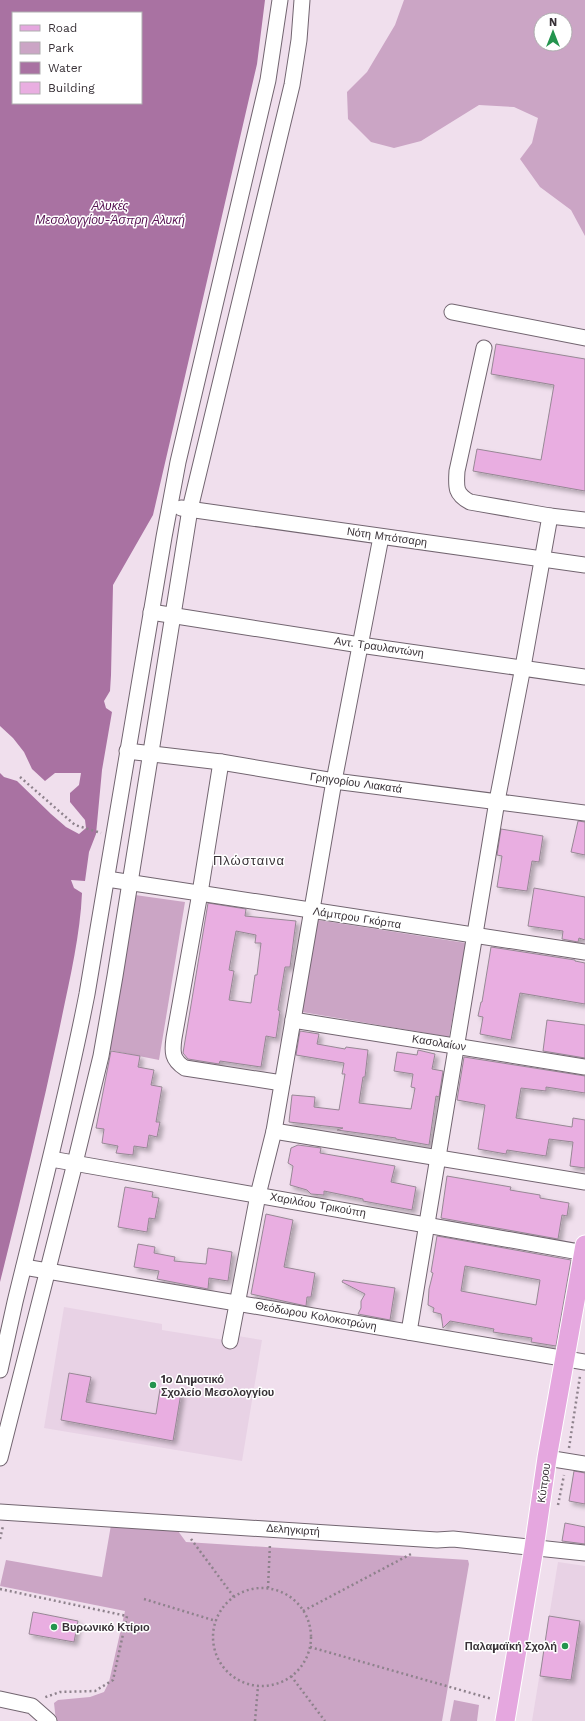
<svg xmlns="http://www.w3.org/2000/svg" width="585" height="1721" viewBox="0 0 585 1721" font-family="'Work Sans',sans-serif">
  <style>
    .built { fill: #e8d2e5 }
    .green { fill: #cba5c5; fill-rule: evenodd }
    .water { fill: #a972a2; fill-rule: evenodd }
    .building { fill: #e9aee1; stroke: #978895; fill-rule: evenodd; filter: url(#shadow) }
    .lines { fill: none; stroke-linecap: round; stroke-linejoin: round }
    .minor-casing { stroke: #726570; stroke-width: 17 }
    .major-casing { stroke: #fff; stroke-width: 21 }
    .path { stroke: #8e828c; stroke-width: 2.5; stroke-dasharray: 2 3; stroke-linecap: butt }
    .minor { stroke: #fff; stroke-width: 15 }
    .major { stroke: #e5a7df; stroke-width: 19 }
    .poi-dot { fill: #24944e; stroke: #fff; stroke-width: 1.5 }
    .labels { text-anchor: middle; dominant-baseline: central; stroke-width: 3; stroke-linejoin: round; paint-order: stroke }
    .street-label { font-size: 11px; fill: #383137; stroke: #fff }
    .poi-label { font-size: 11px; font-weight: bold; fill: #383137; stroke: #fff; text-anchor: start }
    .water-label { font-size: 12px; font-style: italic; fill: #551051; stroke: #fff }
    .quarter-label { font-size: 13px; letter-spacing: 1px; fill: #383137; stroke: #fff }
  </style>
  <defs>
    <filter id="shadow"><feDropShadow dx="3.5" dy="3.5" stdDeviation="2" flood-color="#0004"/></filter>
  </defs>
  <rect width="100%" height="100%" fill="#f0dfed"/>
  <g class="built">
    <polygon points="64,1307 162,1324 162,1330 237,1342 238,1336 262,1340 242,1461 44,1428"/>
    <polygon points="558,1562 585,1566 585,1721 532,1721"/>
  </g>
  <g class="green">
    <path d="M404,0H585V236L571,210L540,187L520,159L532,143L538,118L514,107L479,105L421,141L394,148L371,142L348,119L347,92L367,72L395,25ZM541,20H565V44H541Z"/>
    <polygon points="135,895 185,902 159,1060 109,1050"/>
    <polygon points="318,920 466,943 449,1037 302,1012"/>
    <polygon points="111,1525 178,1531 186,1542 468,1560 469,1564 442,1721 56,1721 54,1703 58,1700 90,1697 104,1692 109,1682 125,1611 0,1586 6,1560 102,1577"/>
    <polygon points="454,1700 479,1705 477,1721 450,1721"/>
  </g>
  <path class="water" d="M0,0H265L257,64L153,515L113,585L111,675L110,691L104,701L106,708L112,712L102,770L96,834L89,852L85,881L71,880L74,888L82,893C80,939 68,986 59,1031C41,1115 21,1199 0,1282V773L4,777L17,781L51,814L66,827L79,834L86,828L85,820L70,802V793L79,785L81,773H55L45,781L32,769L24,752L13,738L0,726ZM13,13H141V103H13Z"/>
  <g class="building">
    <polygon points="496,344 585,359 585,491 473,471 477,449 541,460 554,385 491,374"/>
    <polygon points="578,821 585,822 585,855 571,852"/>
    <polygon points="501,829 543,836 539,862 532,861 527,891 497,887 502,856 497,855"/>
    <polygon points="534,888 585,897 585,940 579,938 578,942 562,939 563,931 528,926"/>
    <path d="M208,903L246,909L245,916L296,921L290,967H285L278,1010L280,1011L276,1038L266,1036L261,1067L220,1061L219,1064L188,1059L183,1053ZM236,931L256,935L255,943H261L257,975H255L251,1003L229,1000L234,971L229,970Z"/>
    <polygon points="491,947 575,960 575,961 585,963 585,1004 520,993 511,1040 480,1034 483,1017 478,1016 481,1002 482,1002"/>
    <polygon points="547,1020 585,1025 585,1058 543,1051"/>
    <polygon points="300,1031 319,1034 317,1044 345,1049 346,1047 368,1050 365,1077 363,1077 359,1103 411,1109 415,1088 411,1087 413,1074 394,1071 397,1052 417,1055 418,1050 435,1054 432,1069 443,1071 439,1097 436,1096 429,1145 396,1139 396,1138 337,1130 343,1128 289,1122 292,1095 315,1097 314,1107 339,1110 345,1074 342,1074 344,1063 296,1055"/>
    <polygon points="111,1051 140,1056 138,1067 154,1070 151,1085 162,1087 156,1122 160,1122 157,1137 149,1135 147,1148 134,1146 133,1155 116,1153 118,1146 102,1143 104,1129 96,1128"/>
    <polygon points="464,1057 585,1076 585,1093 546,1087 546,1091 521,1088 516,1118 572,1127 573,1118 585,1120 585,1168 570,1166 573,1142 549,1139 546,1156 507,1150 506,1154 478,1149 485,1105 457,1100"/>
    <polygon points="298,1145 321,1148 320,1153 395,1166 391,1182 416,1187 412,1210 363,1201 363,1199 324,1191 324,1195 311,1194 307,1190 290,1185 293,1166 288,1163 291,1148"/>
    <polygon points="447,1176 511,1187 510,1190 540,1195 540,1198 569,1203 567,1216 562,1215 558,1239 441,1218"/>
    <polygon points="125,1187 153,1192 152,1197 159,1198 155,1219 149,1218 147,1232 118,1227"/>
    <polygon points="266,1214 293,1220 284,1267 315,1273 311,1297 307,1297 306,1306 251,1294"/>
    <path d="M437,1236L571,1260L556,1346L531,1342L532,1338L493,1332L494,1329L450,1321L443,1328L441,1314L433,1312L434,1308L428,1305L429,1289L433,1273L431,1272ZM465,1266L540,1280L536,1305L461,1291Z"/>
    <polygon points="138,1244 155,1247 154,1253 175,1257 174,1261 206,1264 208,1248 232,1252 228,1281 209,1278 208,1289 157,1279 159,1271 134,1267"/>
    <polygon points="343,1280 395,1288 390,1320 358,1314 361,1308 361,1301 365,1294 342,1282"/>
    <polygon points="69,1373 91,1377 86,1402 156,1414 160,1389 181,1393 173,1441 61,1420"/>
    <polygon points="574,1471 585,1473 585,1504 569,1501"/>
    <polygon points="565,1523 585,1527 585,1544 562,1541"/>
    <polygon points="33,1612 78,1621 74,1642 29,1634"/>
    <polygon points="549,1616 580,1621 571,1680 540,1676"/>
  </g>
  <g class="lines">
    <defs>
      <g id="minor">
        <polyline points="452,312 585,338"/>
        <polyline points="181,508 585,565"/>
        <polyline points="550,516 585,520"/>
        <polyline points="151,612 360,645 585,677"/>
        <polyline points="127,751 221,762 334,781 585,813"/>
        <path d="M221,762L200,893L174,1038C172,1052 172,1060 185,1068L282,1083"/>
        <polyline points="107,879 585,952"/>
        <polyline points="293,1020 585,1067"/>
        <polyline points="274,1131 585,1182"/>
        <polyline points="51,1159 585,1253"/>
        <polyline points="24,1267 585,1362"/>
        <path d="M409,1332L497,801L523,667L550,516L470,502C455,494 456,487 457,471L484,348"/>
        <polyline points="230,1341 258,1195 274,1131 334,781 381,537"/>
        <path d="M0,1370C5,1347 10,1324 15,1302C40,1199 67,1097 87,994L164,537L178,462L268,80L280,0"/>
        <polyline points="0,1458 75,1163 101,1056 115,976 190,509 292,85 299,40 302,0"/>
        <polyline points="547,1458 585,1464"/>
        <polyline points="0,1512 437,1540 453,1539 585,1553"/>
        <polyline points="0,1699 32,1706 49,1721"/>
      </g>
      <polyline id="major" points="505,1721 534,1548 547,1458 585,1245"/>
    </defs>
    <use href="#minor" class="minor-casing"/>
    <use href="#major" class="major-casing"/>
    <g class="path">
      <polyline points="20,777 75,825 101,833"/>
      <polyline points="569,1448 580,1376"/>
      <polyline points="558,1505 564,1475"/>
      <polyline points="0,1539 3,1526"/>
      <polyline points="191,1539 234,1597"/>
      <polyline points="268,1588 270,1543"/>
      <circle cx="262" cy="1637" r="49"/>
      <polyline points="0,1589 127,1616 113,1680 95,1691 60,1692 43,1698"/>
      <polyline points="144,1599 216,1621"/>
      <polyline points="303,1611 411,1554"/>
      <polyline points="310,1647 492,1699"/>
      <polyline points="291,1676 325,1721"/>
      <polyline points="255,1721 258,1686"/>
    </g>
    <use href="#minor" class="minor"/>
    <use href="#major" class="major"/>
  </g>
  <g class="poi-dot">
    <circle cx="153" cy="1385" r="4"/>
    <circle cx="54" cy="1627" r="4"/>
    <circle cx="565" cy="1646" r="4"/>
  </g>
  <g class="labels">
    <g class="street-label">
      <text transform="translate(387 537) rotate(8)">Νότη Μπότσαρη</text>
      <text transform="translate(379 647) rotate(8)">Αντ. Τραυλαντώνη</text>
      <text transform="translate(356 783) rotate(8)">Γρηγορίου Λιακατά</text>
      <text transform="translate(357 918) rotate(9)">Λάμπρου Γκόρπα</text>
      <text transform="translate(439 1043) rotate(9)">Κασολαίων</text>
      <text transform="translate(318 1205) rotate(10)">Χαριλάου Τρικούπη</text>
      <text transform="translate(316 1316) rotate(10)">Θεόδωρου Κολοκοτρώνη</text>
      <text transform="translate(544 1483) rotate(-82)">Κύπρου</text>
      <text transform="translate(293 1530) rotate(4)">Δεληγκιρτή</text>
    </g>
    <g class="poi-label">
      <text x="161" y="1379">1ο Δημοτικό<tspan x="161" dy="13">Σχολείο Μεσολογγίου</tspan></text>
      <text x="62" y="1627">Βυρωνικό Κτίριο</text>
      <text x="557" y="1646" text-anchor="end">Παλαμαϊκή Σχολή</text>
    </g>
    <g class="water-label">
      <text x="110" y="206">Αλυκές<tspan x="110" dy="14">Μεσολογγίου-Άσπρη Αλυκή</tspan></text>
    </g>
    <g class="quarter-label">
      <text x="249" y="860">Πλώσταινα</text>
    </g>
  </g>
  <rect x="12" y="12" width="130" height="92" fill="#ffffff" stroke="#afadaf"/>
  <rect x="20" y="25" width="20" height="6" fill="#e5a7df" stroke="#afadaf"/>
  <text x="48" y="32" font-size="12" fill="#383137">Road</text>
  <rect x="20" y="42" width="20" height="12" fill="#cba5c5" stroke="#afadaf"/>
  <text x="48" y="52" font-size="12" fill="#383137">Park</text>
  <rect x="20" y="62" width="20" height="12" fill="#a972a2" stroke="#afadaf"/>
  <text x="48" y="72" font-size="12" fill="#383137">Water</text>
  <rect x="20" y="82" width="20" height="12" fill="#e9aee1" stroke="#afadaf"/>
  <text x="48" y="92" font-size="12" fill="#383137">Building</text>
  <g transform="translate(553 32)"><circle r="19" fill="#ffffff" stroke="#afadaf"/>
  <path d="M0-3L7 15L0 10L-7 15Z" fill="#24944e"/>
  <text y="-6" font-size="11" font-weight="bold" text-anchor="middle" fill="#383137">N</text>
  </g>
</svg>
